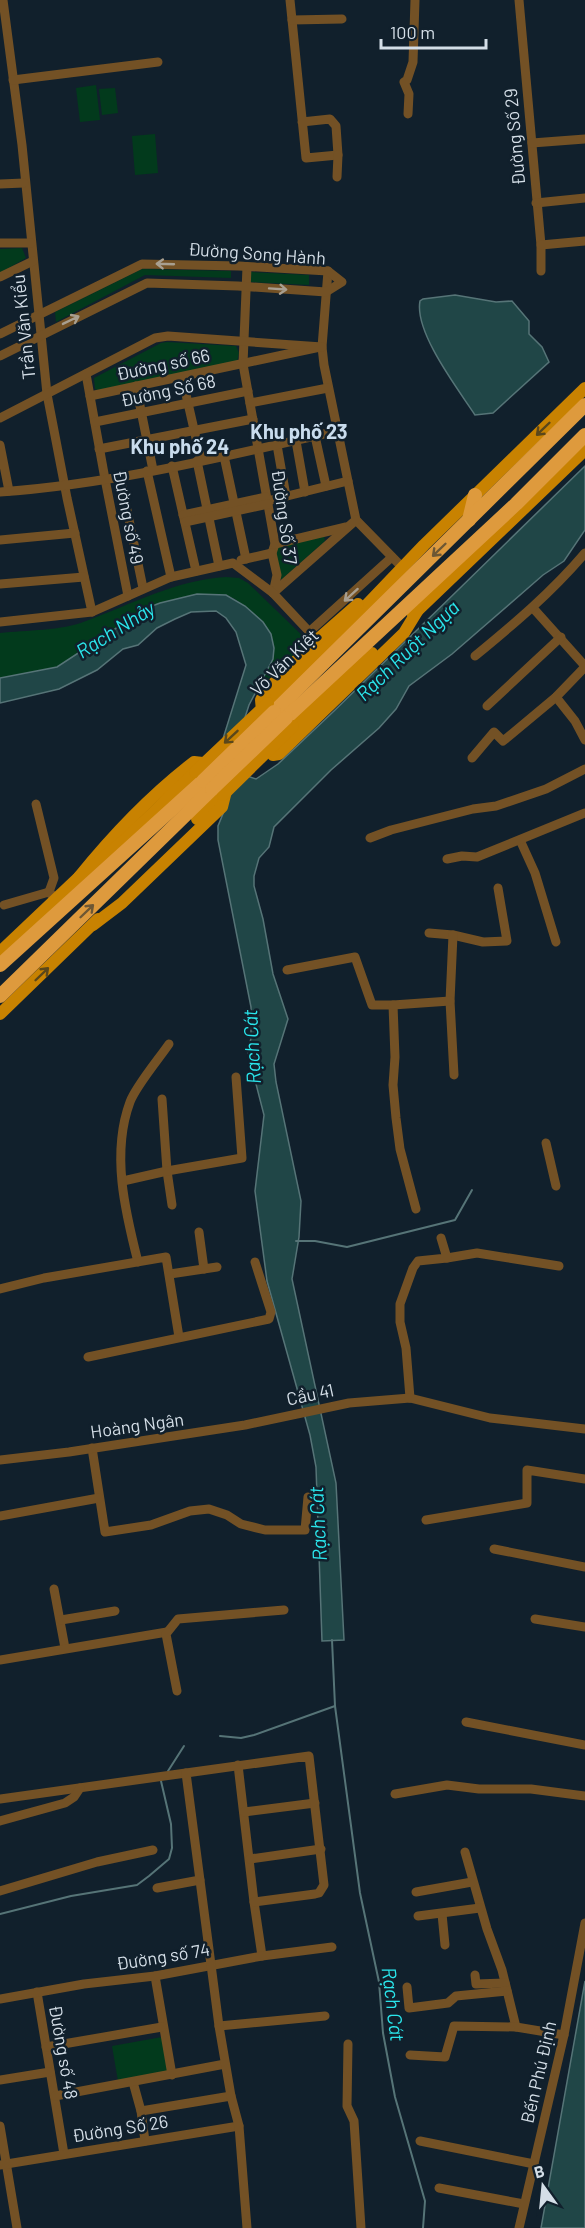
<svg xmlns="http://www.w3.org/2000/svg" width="585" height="2228" viewBox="0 0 585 2228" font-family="Barlow,sans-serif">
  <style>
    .green { fill: #023a1c }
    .water { fill: #204647; stroke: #567477; stroke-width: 1.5 }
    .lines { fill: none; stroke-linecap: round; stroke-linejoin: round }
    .stream { stroke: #567477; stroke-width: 2 }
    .minor { stroke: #735125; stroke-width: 9 }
    .major { stroke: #c88201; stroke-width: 12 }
    .highway { stroke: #de9a3d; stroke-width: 14 }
    .major-bridge { stroke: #c88201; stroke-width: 12 }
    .highway-bridge { stroke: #de9a3d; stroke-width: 14 }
    .oneway { stroke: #a89f90 }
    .oneway2 { stroke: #5a471b }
    .oneway3 { stroke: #6d5734 }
    .labels { text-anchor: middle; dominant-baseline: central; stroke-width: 5; stroke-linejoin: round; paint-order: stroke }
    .street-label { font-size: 18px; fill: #d4dee7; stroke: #11202c }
    .neighbourhood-label { font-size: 20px; font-weight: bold; fill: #c9dced; stroke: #11202c }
    .water-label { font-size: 20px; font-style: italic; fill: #2ae6ec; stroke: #11202c }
  </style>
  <rect width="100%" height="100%" fill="#11202c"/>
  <g class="green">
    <polygon points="96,85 100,120 80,122 76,88"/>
    <polygon points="115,88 118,113 102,115 99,89"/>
    <polygon points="155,134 158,173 135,175 132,136"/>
    <polygon points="22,248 26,258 0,273 0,249"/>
    <polygon points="142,269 231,271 231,278 145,275 56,322 55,312"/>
    <polygon points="251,272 309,275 309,285 251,282"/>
    <polygon points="167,342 236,346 239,353 237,362 98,390 95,389 94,378 161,343"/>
    <polygon points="324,535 325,541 282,579 279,579 275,546"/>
    <path d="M226,577L239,578L248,583L309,642L265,682H261L273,659L263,622L235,599L226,595L197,594L160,603L147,608L57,667L0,678V633C26,630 62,631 86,621C132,604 176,580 226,577Z"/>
    <polygon points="162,2037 168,2073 118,2081 112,2046"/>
  </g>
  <g class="water">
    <path d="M455,295L496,302L512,301L529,321V334L542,347L549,362L493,413L475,415C458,389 414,332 420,301L423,299Z"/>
    <polygon points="585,466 585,530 564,561 543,575 452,654 409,686 396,709 379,728 331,770 274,827 269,847 259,858 254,876 254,886 263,919 273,974 288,1019 274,1064 276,1082 301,1201 299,1237 292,1279 336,1483 344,1640 322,1641 316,1467 310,1435 267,1281 255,1191 264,1115 248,1053 251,1038 251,1007 218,840 218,826 227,804 221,745 246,665 236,632 226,618 216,611 191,612 175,619 157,628 138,645 123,649 97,670 59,689 0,703 0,678 57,667 147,608 160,603 197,594 226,595 245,606 263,622 271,634 274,648 273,659 249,705 237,742 241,774 256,779 278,764 334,711"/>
    <polygon points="585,1981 585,2228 541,2228"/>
  </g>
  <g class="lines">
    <g class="stream">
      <polyline points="296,1241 315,1241 347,1247 455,1220 472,1190"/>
      <polyline points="332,1640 335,1706 360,1893 379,1982 383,2033 395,2097 425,2201 423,2228"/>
      <polyline points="220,1736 241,1738 254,1735 335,1706"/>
      <polyline points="168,1771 184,1746"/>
      <polyline points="0,1914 71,1896 137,1885 149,1876 169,1859 172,1848 171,1824 161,1781"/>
    </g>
    <g class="minor">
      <polyline points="3,0 22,145 47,394 67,498 92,612"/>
      <polyline points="290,0 306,158 338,155 336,126 330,119 302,122"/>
      <polyline points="519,0 541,245 541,271"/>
      <polyline points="292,20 342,19"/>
      <polyline points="13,80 158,62"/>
      <polyline points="408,114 409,94 404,82 407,80 413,62 415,0"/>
      <polyline points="532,143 585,139"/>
      <polyline points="337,177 338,155"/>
      <polyline points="0,184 24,183"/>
      <polyline points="536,203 585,198"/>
      <polyline points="0,243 31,243"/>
      <polyline points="541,245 585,241"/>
      <polyline points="247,267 243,364 275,544 272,553 277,575 273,593"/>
      <polyline points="328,271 322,347 324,365 356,520 402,567"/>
      <polyline points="0,277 33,261"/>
      <polyline points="0,334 142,264 239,266 328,271 342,282 326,292 238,286 147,283 0,356"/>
      <polyline points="86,374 105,479 128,596"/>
      <polyline points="182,377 201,460"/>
      <polyline points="136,386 153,470"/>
      <polyline points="90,396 320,347"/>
      <polyline points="250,403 328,388"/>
      <polyline points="0,418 155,338 168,336 322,347"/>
      <polyline points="95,422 248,391"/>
      <polyline points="315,436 326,486"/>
      <polyline points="296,441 305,492"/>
      <polyline points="0,445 9,491"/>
      <polyline points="277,445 286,496"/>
      <polyline points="99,449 253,419"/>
      <polyline points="224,456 246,559"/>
      <polyline points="197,461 219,566"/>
      <polyline points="172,466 196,571"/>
      <polyline points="147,471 171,577"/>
      <polyline points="120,476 143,588"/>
      <path d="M0,492C114,484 226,456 337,431"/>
      <polyline points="267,501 348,481"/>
      <polyline points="183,515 266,497"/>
      <polyline points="185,522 268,504"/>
      <polyline points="0,540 75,533"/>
      <polyline points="275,544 346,527"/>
      <polyline points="241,560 272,553"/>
      <polyline points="0,584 84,577"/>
      <polyline points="273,593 356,520"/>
      <polyline points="533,608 585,666"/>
      <polyline points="0,622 92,612 171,577 233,563 273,593 317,640"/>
      <polyline points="309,632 392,557"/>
      <path d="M475,656C514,624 552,592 585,553"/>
      <polyline points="556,697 575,721 585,740"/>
      <polyline points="487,706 561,637"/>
      <polyline points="472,758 494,732 503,741 508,737 556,697 585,667"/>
      <polyline points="36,804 54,878 49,892"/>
      <polyline points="370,838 391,830 473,809 496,806 546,789 585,769"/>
      <polyline points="520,840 535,873 556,942"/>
      <polyline points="447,859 462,856 477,857 585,813"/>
      <polyline points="4,905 49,892 52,895"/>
      <polyline points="429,933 453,935 483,942 507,941 498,888"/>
      <polyline points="453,935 450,1001 454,1075"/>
      <polyline points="287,970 355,957 372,1005 393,1005 395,1057 393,1085 396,1118 400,1149 416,1209"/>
      <polyline points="393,1005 450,1001"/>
      <polyline points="162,1099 167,1171 172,1205"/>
      <polyline points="546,1143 556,1186"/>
      <polyline points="123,1181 167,1171 242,1158 236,1077"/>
      <polyline points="199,1232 204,1269"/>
      <polyline points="447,1258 477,1253 559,1266"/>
      <path d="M138,1262C125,1211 111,1153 130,1102C136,1086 158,1060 169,1044"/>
      <polyline points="170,1274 217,1267"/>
      <polyline points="0,1289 44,1278 166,1257 179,1337"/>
      <polyline points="88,1357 269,1319 271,1312 255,1262"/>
      <polyline points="410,1398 406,1348 400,1322 400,1304 413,1268 418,1261 447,1258 441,1238"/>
      <polyline points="92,1448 105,1532 151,1525 190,1511 209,1509 227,1515 241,1524 265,1530 305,1530 308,1497"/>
      <polyline points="0,1460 69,1452 245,1425 349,1403 410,1398 490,1418 585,1429"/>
      <polyline points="0,1516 99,1498"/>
      <polyline points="426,1520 527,1503 527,1470 585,1479"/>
      <polyline points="494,1549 585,1567"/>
      <polyline points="54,1589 65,1648"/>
      <polyline points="535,1619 585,1627"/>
      <polyline points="61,1620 115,1611"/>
      <polyline points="0,1660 167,1632"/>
      <polyline points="177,1691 166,1634 178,1619 284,1610"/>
      <polyline points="466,1722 585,1745"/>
      <polyline points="238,1765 254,1902 262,1956"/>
      <polyline points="395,1794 447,1785 479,1789 531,1789 585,1796"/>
      <polyline points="0,1799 186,1773"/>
      <polyline points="244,1812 315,1803"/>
      <polyline points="0,1821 65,1803 74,1797 80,1788"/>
      <polyline points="465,1852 487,1929 502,1970 516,2027"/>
      <polyline points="250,1859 321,1849"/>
      <polyline points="157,1888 200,1880"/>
      <polyline points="0,1891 97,1862 153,1850"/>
      <polyline points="416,1892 472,1882"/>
      <polyline points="442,1914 445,1945"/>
      <polyline points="418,1916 480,1908"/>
      <polyline points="475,1975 476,1984 505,1983"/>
      <polyline points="155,1976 172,2075"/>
      <polyline points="407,1987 409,2008 448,2003 456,1996 507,1991"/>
      <polyline points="37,1992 64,2154"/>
      <polyline points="0,1999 84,1984 155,1976 262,1956 332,1947"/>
      <polyline points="219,2026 325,2016"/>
      <polyline points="348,2044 347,2106 354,2121 361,2228"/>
      <polyline points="46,2047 162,2027"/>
      <polyline points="410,2055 445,2057 454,2026 516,2027 564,2035"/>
      <polyline points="0,2080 50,2072"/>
      <polyline points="133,2082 141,2111 145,2141"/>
      <polyline points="55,2096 225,2064"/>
      <polyline points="141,2111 231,2096"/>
      <polyline points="0,2126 17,2228"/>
      <polyline points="420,2141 534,2164"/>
      <polyline points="0,2165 239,2126"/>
      <polyline points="439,2188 524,2204"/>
      <polyline points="247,2228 239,2126 231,2096 219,2026 186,1773 309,1756 324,1885 319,1893 315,1894 254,1902"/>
      <polyline points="519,2228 564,2035 585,1923"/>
    </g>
    <g class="major">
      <polyline points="413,615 585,450"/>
      <polyline points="268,703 338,635 424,545 585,388"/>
      <polyline points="262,711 261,700 266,691 317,640 358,604"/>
      <polyline points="293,726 372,653"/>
      <polyline points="267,739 269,748 273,755 279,754 404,633 418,610"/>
      <polyline points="197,819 223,795"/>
      <path d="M79,877C113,835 151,795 194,762L211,764"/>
      <polyline points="93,925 122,903 222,807 226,791 225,786"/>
      <polyline points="0,952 79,877 125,840 195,772"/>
      <polyline points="0,1014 98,919"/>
    </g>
    <g class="highway">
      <polyline points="469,520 475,495"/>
      <polyline points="274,712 585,405"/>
      <polyline points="286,718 516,504 585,435"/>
      <polyline points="0,965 203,781"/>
      <polyline points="0,996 212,789"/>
    </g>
    <g class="major-bridge">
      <polyline points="195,772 268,703"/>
      <polyline points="223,795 293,726"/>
    </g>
    <g class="highway-bridge">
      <polyline points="203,781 274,712"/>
      <polyline points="212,789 286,718"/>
    </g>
  </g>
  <defs><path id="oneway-shaft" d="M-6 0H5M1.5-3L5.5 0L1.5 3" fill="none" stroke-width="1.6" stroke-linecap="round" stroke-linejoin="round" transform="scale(1.5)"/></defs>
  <g class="oneway">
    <use href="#oneway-shaft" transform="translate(165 264) rotate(-178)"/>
    <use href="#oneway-shaft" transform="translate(278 289) rotate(4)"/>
    <use href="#oneway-shaft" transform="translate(71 320) rotate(-26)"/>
    <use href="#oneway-shaft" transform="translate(351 595) rotate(138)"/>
  </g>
  <g class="oneway2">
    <use href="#oneway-shaft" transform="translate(543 429) rotate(136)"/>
    <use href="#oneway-shaft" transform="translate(231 737) rotate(137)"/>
    <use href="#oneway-shaft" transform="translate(42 974) rotate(-44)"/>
  </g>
  <g class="oneway3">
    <use href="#oneway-shaft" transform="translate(439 550) rotate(136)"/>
    <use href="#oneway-shaft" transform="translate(87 911) rotate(-44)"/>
  </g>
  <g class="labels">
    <g class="street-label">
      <text transform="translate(514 137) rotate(-95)">Đường Số 29</text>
      <text transform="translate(257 253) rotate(4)">Đường Song Hành</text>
      <text transform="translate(23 327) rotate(-96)">Trần Văn Kiểu</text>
      <text transform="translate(163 364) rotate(-12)">Đường số 66</text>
      <text transform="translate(168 390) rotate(-12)">Đường Số 68</text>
      <text transform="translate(129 517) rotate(79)">Đường số 49</text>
      <text transform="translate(285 517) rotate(82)">Đường Số 37</text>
      <text transform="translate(284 662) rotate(-44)">Võ Văn Kiệt</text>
      <text transform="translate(310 1394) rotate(-12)">Cầu 41</text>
      <text transform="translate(137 1425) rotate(-8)">Hoàng Ngân</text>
      <text transform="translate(163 1956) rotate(-9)">Đường số 74</text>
      <text transform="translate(64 2052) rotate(80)">Đường số 48</text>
      <text transform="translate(538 2072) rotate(-77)">Bến Phú Định</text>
      <text transform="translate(120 2128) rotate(-9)">Đường Số 26</text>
    </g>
    <g class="neighbourhood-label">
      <text x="299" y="431">Khu phố 23</text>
      <text x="180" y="446">Khu phố 24</text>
    </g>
    <g class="water-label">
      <text transform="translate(115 629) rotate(-32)">Rạch Nhảy</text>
      <text transform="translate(407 650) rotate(-44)">Rạch Ruột Ngựa</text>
      <text transform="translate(251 1047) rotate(-93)">Rạch Cát</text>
      <text transform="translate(317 1524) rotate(-93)">Rạch Cát</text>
      <text transform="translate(394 2004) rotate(83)">Rạch Cát</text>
    </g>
  </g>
  <g transform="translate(543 2186) rotate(345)" stroke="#11202c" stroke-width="4.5" paint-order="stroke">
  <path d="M0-4.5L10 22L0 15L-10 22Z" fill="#d4dee7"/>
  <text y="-9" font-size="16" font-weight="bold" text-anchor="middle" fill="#d4dee7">B</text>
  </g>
  <path d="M381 39v9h105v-9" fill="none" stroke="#d4dee7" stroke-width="3"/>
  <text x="390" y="39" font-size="18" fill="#d4dee7" stroke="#11202c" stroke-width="4.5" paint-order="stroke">100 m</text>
</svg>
